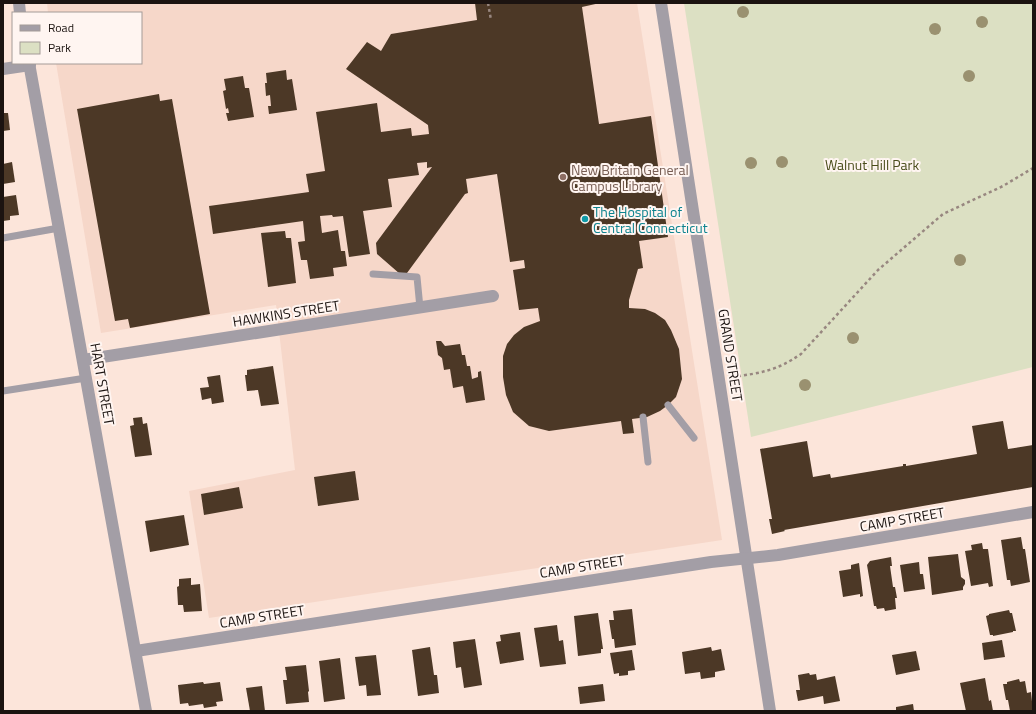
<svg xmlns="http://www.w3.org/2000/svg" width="1036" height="714" viewBox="0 0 1036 714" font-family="'Titillium Web',sans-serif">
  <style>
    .built { fill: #f6d7c9 }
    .green { fill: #dce0c3 }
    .building { fill: #4c3826 }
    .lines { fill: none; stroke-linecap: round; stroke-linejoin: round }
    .path { stroke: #988780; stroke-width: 2.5; stroke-dasharray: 3 3; stroke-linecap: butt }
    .service { stroke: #a39ea6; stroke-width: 7 }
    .minor { stroke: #a39ea6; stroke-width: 12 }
    .tertiary { stroke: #a39ea6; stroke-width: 12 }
    .tree { fill: #9a9170 }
    .education-dot { fill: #8d6e63; stroke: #fff5f1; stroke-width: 1.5 }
    .culture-dot { fill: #0f9aa8; stroke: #fff5f1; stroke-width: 1.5 }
    .labels { text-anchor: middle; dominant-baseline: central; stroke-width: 4; stroke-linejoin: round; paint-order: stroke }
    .park-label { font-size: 14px; fill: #494c1a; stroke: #fff5f1 }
    .education-label { font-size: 14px; fill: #785e54; stroke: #fff5f1; text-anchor: start }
    .culture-label { font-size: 14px; fill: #0d838f; stroke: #fff5f1; text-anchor: start }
    .street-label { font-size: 14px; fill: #1b1310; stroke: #fff5f1 }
  </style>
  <rect width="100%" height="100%" fill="#fce5da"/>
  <polygon class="built" points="47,3 637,3 722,540 209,618 189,491 295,470 276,305 101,333 56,63 141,63 141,13 48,13"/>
  <polygon class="green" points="684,3 1033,3 1033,367 751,437"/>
  <g class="building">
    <polygon points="475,3 600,3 582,7 599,124 651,116 668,237 639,241 643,268 638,269 629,300 629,308 645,309 655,313 665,320 671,330 679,349 682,379 676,397 668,405 660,411 647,417 632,419 634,433 623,434 621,421 549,431 529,426 513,412 506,395 503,377 503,356 507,344 514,335 524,327 540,321 538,308 519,310 513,270 525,268 524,260 510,262 497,174 466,179 468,193 465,194 407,273 400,274 377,254 376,243 432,167 427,168 427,162 417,163 419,175 388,179 392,207 363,211 370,254 349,257 343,216 333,217 332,215 320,216 322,233 338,230 341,251 345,251 347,266 333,268 334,276 310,279 307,260 301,260 298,242 305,241 303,221 213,234 209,206 309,192 306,174 325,171 316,112 377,103 381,132 411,128 412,136 429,134 428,125 346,69 367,42 381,51 391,34 477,20"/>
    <polygon points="286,70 287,80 292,79 297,110 269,114 268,106 271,106 270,95 266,96 265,83 267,83 266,73"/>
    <polygon points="243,76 245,88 249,88 254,117 228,121 226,113 229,113 228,108 226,109 223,91 226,90 224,79"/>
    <polygon points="159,94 160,101 172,99 210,314 130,328 128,319 115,321 77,109"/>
    <polygon points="3,113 8,113 10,130 3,131"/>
    <polygon points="12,162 15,182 3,184 3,164"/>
    <polygon points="16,195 19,215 10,216 10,220 3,221 3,197"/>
    <polygon points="285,231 286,238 291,238 296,283 268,287 261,233"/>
    <polygon points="436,341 441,341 445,346 460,344 462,355 465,355 467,366 470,366 472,379 478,377 478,372 481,371 485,400 466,403 463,386 453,388 450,369 444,370 442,358 438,355"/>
    <polygon points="273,366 279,404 261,406 258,390 247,391 245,375 247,375 247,370"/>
    <polygon points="220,375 224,402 212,404 211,398 202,400 200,388 209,387 207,377"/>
    <polygon points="142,417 143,424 147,423 152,455 135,457 130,426 134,425 133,418"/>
    <polygon points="1003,421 1008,449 1033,445 1033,487 784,530 785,531 772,534 769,519 772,519 760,449 807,441 813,477 830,474 831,478 903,466 903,464 906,464 906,466 977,454 972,426"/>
    <polygon points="355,471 359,500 318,506 314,477"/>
    <polygon points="239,487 243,508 204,515 201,494"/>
    <polygon points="184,515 189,545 150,552 145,521"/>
    <polygon points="1021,537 1023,549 1025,549 1030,582 1011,586 1010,580 1007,580 1001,540"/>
    <polygon points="982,543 983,549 988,549 993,586 989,587 988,583 971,586 965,551 972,550 971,545"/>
    <polygon points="958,554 961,577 965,580 965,584 963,587 963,590 932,595 928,557"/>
    <polygon points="891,557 892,566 890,566 893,587 895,587 897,598 895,598 896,609 885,611 884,608 877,609 876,606 874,606 867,565 870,561"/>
    <polygon points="919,562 920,574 923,574 925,589 904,592 900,565"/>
    <polygon points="859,563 863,596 860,597 860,594 843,597 839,571 851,569 851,565"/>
    <polygon points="191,578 191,585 200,584 202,611 184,612 183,605 178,605 177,587 179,586 179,579"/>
    <polygon points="632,609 636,645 615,648 614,639 612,639 609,620 614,620 613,611"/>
    <polygon points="1009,610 1010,613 1012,613 1016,631 1013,631 1013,632 993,636 993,635 990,635 986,616 989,615 989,614"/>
    <polygon points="598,613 603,649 601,649 601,653 578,656 574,616"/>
    <polygon points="557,625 559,641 563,640 566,664 540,667 534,628"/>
    <polygon points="520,632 524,660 500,664 496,642 501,641 500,635"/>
    <polygon points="475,639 482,685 464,688 461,667 456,668 453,642"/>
    <polygon points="1002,640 1005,657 984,660 982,643"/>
    <polygon points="430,647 434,675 437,675 439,693 418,696 412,650"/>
    <polygon points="711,647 712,651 721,649 725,670 715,672 715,677 701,679 700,672 685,674 682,652"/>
    <polygon points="632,650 635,670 628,671 628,675 619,676 619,673 614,674 610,653"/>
    <polygon points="916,651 920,670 896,675 892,655"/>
    <polygon points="376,655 381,695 367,696 366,685 359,686 355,657"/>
    <polygon points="340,658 345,699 324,702 319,661"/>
    <polygon points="306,665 309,691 308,692 309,702 286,704 283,680 287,680 285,667"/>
    <polygon points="809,673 810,675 816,674 817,680 835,676 840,701 824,704 823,696 798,701 796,690 800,690 798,675"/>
    <polygon points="985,678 989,701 991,700 993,711 966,711 960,683"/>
    <polygon points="1019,679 1020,682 1025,681 1027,693 1031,692 1033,711 1010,711 1008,700 1006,700 1003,684 1007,684 1007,682"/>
    <polygon points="203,682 204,684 220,682 223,701 216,702 217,706 204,708 203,704 189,706 188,703 180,704 178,685"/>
    <polygon points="603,684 605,701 580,704 578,687"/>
    <polygon points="262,686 265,711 250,711 246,688"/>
    <polygon points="913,704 914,711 896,711 896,707"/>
  </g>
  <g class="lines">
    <g class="path">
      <polyline points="488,3 491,20"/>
      <path d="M732,377C761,373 776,371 801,354L878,270L943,214L1003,186L1033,168"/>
    </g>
    <g class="service">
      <polyline points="3,238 59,228"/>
      <polyline points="373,274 417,277 420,308"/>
      <polyline points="3,391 86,378"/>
      <polyline points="668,405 694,438"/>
      <polyline points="643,417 648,462"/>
    </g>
    <g class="minor">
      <polyline points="661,3 770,711"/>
      <polyline points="3,69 30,65"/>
      <polyline points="83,360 493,296"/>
      <polyline points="136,651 711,562 778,555 1033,512"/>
    </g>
    <g class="tertiary">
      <polyline points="19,3 20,13"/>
      <polyline points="29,63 146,711"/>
    </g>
  </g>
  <g class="tree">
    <circle cx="743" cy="12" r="6"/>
    <circle cx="982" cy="22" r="6"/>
    <circle cx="935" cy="29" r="6"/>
    <circle cx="969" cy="76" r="6"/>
    <circle cx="782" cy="162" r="6"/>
    <circle cx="751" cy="163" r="6"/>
    <circle cx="960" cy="260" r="6"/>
    <circle cx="853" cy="338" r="6"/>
    <circle cx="805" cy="385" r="6"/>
  </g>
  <circle class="education-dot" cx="563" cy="177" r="4"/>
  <circle class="culture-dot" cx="585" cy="219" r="4"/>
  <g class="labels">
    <g class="park-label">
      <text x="872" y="164">Walnut Hill Park</text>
    </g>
    <g class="education-label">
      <text x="571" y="169">New Britain General<tspan x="571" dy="16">Campus Library</tspan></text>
    </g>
    <g class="culture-label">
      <text x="593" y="211">The Hospital of<tspan x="593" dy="16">Central Connecticut</tspan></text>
    </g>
    <g class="street-label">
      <text transform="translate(286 313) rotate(-9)">HAWKINS STREET</text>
      <text transform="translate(731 355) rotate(81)">GRAND STREET</text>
      <text transform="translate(103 384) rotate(80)">HART STREET</text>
      <text transform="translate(902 519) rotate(-10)">CAMP STREET</text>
      <text transform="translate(582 566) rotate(-9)">CAMP STREET</text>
      <text transform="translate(262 616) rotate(-9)">CAMP STREET</text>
    </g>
  </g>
  <rect width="1036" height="714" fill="none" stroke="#1b1310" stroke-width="8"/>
  <rect x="12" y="12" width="130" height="52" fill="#fff5f1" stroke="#a49b97"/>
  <rect x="20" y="25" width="20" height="6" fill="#a39ea6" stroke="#a49b97"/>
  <text x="48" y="32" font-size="12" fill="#1b1310">Road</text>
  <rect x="20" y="42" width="20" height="12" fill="#dce0c3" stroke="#a49b97"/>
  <text x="48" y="52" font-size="12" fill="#1b1310">Park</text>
</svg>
